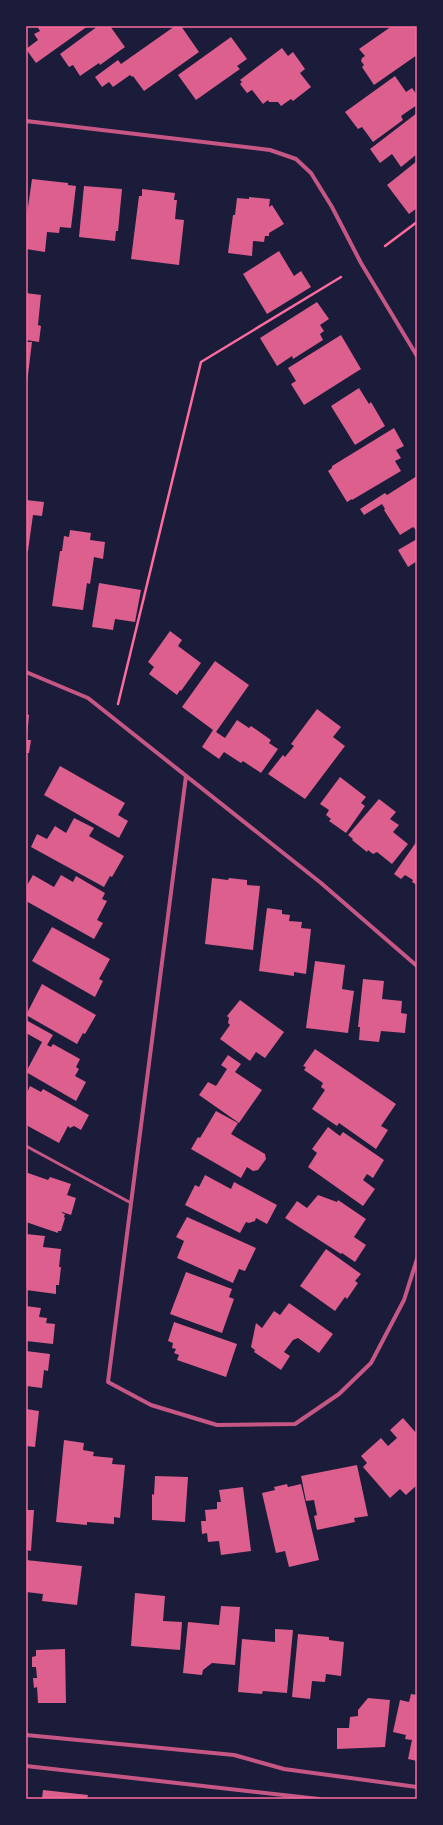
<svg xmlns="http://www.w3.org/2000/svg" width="443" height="1825" viewBox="0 0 443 1825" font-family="Georgia,serif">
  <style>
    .building { fill: #dd5f8e }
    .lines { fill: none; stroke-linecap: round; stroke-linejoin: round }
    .path { stroke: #ff6b9d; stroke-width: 2.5 }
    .service { stroke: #c65784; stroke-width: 3 }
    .minor { stroke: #c65784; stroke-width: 4 }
    .neatline { fill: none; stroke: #ff6b9d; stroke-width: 1.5 }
  </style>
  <rect width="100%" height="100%" fill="#1b1b3a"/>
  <g class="building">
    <polygon points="37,26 88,26 36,63 26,49 38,40 34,34 40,31"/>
    <polygon points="98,26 110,26 125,47 100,65 99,63 80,76 73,65 69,67 60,54"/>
    <polygon points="175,26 181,26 199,52 144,91 133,76 132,77 130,75 113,87 109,82 102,87 95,77 118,60 121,64"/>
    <polygon points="392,26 414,26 417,30 417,55 374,85 362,67 364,65 361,61 362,58 365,56 359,49"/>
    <polygon points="231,37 247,59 237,66 240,69 196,100 178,75"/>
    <polygon points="282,48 288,56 293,52 305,69 300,73 311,87 293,101 291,99 281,106 278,102 269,102 268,100 263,104 252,90 247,93 240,84 242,82 240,80"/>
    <polygon points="395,76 406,92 412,88 417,95 417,105 401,116 403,120 373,142 362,127 358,129 345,112"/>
    <polygon points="417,113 417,154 401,167 392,154 380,163 370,149"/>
    <polygon points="417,161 417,208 409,214 387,185"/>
    <polygon points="32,179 68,183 68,185 76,186 71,228 60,227 59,233 47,232 45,252 26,249 26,221"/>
    <polygon points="84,186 122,189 118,231 116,231 115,241 79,237"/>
    <polygon points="142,189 175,193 174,200 177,200 175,219 184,220 179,265 131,259 139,196 142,196"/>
    <polygon points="249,197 270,199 269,207 272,205 284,224 269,233 269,236 265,236 264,242 253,241 252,256 228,253 233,215 235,215 237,198 249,199"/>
    <polygon points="279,251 294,276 301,271 311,287 267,314 243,274"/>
    <polygon points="26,293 41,295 38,325 41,326 39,342 26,340"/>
    <polygon points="317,302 329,319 320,325 324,331 320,334 323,340 293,359 292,356 277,366 260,338"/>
    <polygon points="341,335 361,369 304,405 291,384 296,381 288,368"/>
    <polygon points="26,342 32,342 27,383 26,383"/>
    <polygon points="359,388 369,404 371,402 385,426 355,445 331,406"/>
    <polygon points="394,428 404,446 396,450 401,458 395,461 401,471 352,500 352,499 347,502 328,471 332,468 332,466"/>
    <polygon points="417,476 416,530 413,527 400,535 384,510 385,509 382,504 364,515 360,509 385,493 387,495"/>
    <polygon points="26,500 44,502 42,516 33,515 28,551 26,551"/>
    <polygon points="70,530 91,533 90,540 105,542 103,559 94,557 90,584 87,583 83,610 52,606 60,551 62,551 64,536 69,537"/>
    <polygon points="417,539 417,561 408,567 398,550"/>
    <polygon points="99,583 141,590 135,622 115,619 113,630 92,627"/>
    <polygon points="170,631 182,640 178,646 201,663 181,691 180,690 177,695 149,674 154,667 148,662"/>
    <polygon points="215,661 249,685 216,732 225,738 237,720 249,728 251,726 271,740 269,743 278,749 261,773 243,761 241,763 224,752 219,759 202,747 213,730 182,707"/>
    <polygon points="317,709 341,727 333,737 345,746 305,799 268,774 283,755 285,757 294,746 291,744"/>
    <polygon points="26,714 29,715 27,736 26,736"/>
    <polygon points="26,740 31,740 29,753 26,753"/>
    <polygon points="60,766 125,803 118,815 128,821 119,838 44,795"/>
    <polygon points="340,777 366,797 361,803 365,806 346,833 329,821 331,819 326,815 329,810 320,804"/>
    <polygon points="379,799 396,812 390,819 399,825 393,832 408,844 392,864 377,852 373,854 368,850 367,852 352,840 353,839 348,835"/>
    <polygon points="74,818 94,828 89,836 124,856 112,877 110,876 104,887 31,847 37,834 47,839 55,826 66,833"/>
    <polygon points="417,841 417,885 412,882 413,880 405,875 401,879 394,874"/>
    <polygon points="33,875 54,887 61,875 73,882 76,876 105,893 102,899 107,901 97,920 103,923 94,939 26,901 26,887"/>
    <polygon points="212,878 228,880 229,878 247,880 247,885 260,886 253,950 205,944"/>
    <polygon points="267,908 282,910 282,914 290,915 289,921 302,922 301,928 311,929 306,974 294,972 294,976 259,971"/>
    <polygon points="52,927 110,959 99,979 103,981 95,997 32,961"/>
    <polygon points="315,961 345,965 342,989 354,991 348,1033 306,1028"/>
    <polygon points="363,979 384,981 382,999 402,1001 401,1013 407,1014 405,1033 381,1031 379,1042 359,1040 360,1027 358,1027"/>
    <polygon points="42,984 96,1015 85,1034 83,1033 77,1044 26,1015"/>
    <polygon points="240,1000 284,1032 265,1058 256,1052 250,1061 220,1039 230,1025 228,1023 229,1018 227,1016"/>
    <polygon points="26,1020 53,1035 47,1045 51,1047 53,1044 80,1059 76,1067 79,1069 75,1076 86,1082 76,1101 26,1072 42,1042 26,1033"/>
    <polygon points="315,1049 396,1104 381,1126 388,1130 376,1149 339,1123 337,1126 312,1109 325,1090 321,1087 323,1083 304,1070 306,1067 303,1066"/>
    <polygon points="228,1055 241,1064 235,1072 262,1090 239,1123 199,1095 208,1082 216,1086 227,1069 221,1065"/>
    <polygon points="30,1086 41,1092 43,1089 89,1115 81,1130 74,1126 70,1128 68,1126 59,1143 26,1125 26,1095"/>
    <polygon points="216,1111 238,1123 231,1134 265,1154 266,1159 258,1170 253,1171 247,1167 241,1178 191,1149 198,1137 200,1138"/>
    <polygon points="328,1127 340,1136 343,1132 384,1160 373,1178 367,1174 363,1180 375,1189 363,1206 308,1167 317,1153 312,1149"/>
    <polygon points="28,1173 48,1180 50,1177 71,1184 67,1195 76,1198 71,1215 62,1212 62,1213 65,1214 64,1217 65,1218 61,1231 58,1231 58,1233 26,1222 26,1174"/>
    <polygon points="205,1175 231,1189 234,1182 277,1205 267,1224 256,1218 255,1221 249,1223 246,1222 240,1233 185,1205 195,1185 199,1187"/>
    <polygon points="318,1195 337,1202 338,1200 366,1219 354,1237 366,1245 355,1262 342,1253 341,1254 285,1218 297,1201 307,1208"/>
    <polygon points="187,1217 256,1248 245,1271 239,1269 233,1283 177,1258 184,1241 176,1237"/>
    <polygon points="26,1234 45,1236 43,1247 61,1249 59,1267 61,1267 59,1285 56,1285 56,1294 26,1290"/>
    <polygon points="326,1249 361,1274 355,1281 358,1283 347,1299 345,1297 335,1311 300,1286"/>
    <polygon points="186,1272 232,1289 229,1297 234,1299 222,1333 170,1314"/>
    <polygon points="289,1303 333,1334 319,1353 298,1338 293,1340 284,1352 290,1356 281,1370 254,1352 255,1350 251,1347 256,1323 262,1328 274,1311 280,1315"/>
    <polygon points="26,1306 41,1308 39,1317 47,1318 46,1323 55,1324 53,1344 26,1341"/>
    <polygon points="174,1322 237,1344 226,1377 177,1360 179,1355 174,1353 176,1349 172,1348 173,1343 168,1341"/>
    <polygon points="26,1351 50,1354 48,1371 44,1370 42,1388 26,1386"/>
    <polygon points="26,1409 39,1411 35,1447 26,1446"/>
    <polygon points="403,1418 417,1434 417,1485 406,1495 400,1489 390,1498 363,1467 367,1463 361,1456 381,1438 388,1446 397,1438 390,1430"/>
    <polygon points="64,1440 84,1443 83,1450 94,1452 93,1456 113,1458 112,1464 125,1465 120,1518 114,1517 114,1524 87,1522 87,1525 56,1522"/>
    <polygon points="357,1465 368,1516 354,1518 355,1522 317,1530 314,1516 317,1515 314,1500 306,1501 301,1476"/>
    <polygon points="155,1476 188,1477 185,1522 152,1520 152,1494 154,1495"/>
    <polygon points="287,1484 288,1487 301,1484 319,1560 289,1567 285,1551 276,1553 262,1493 275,1490 274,1487"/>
    <polygon points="243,1487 251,1551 221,1555 219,1541 208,1542 207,1533 202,1534 201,1521 206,1521 205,1510 217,1509 217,1502 221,1502 219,1490"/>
    <polygon points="26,1510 34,1510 31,1551 26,1550"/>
    <polygon points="26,1560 82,1566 77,1605 42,1601 43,1594 26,1592"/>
    <polygon points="135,1593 165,1596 163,1621 182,1622 180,1650 131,1646"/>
    <polygon points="221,1606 240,1607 235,1665 212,1663 203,1670 202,1675 183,1673 188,1622 219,1625"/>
    <polygon points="275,1629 293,1630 287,1693 263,1691 262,1694 238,1692 242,1639 275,1642"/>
    <polygon points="298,1634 329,1637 329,1640 344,1642 341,1676 326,1674 325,1682 312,1681 310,1699 292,1697"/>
    <polygon points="65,1649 66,1703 38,1703 37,1687 34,1688 33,1678 37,1678 36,1667 32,1667 32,1657 36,1656 36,1650"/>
    <polygon points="411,1694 417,1695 417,1761 408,1759 412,1740 405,1739 406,1735 393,1732 400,1700 409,1702"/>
    <polygon points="368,1698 390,1700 385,1747 337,1749 337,1728 349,1728 350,1717 358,1716 358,1710"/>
    <polygon points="43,1790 88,1795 87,1799 42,1799"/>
  </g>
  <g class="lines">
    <g class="path">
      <polyline points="385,246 417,222"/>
      <polyline points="118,704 201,362 341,277"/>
    </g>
    <polyline class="service" points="26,1146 131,1203"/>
    <g class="minor">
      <polyline points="26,121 270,150 296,159 311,173 332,207 361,263 417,356"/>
      <polyline points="26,672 88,698 321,883 417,966"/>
      <polyline points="186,776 108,1382 151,1405 217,1425 295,1424 339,1394 371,1363 404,1300 417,1259"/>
      <polyline points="26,1735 234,1755 284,1769 417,1787"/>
      <polyline points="26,1766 319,1799"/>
    </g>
  </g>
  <rect width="443" height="1825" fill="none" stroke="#1b1b3a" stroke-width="54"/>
  <rect x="27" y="27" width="389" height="1771" class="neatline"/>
</svg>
